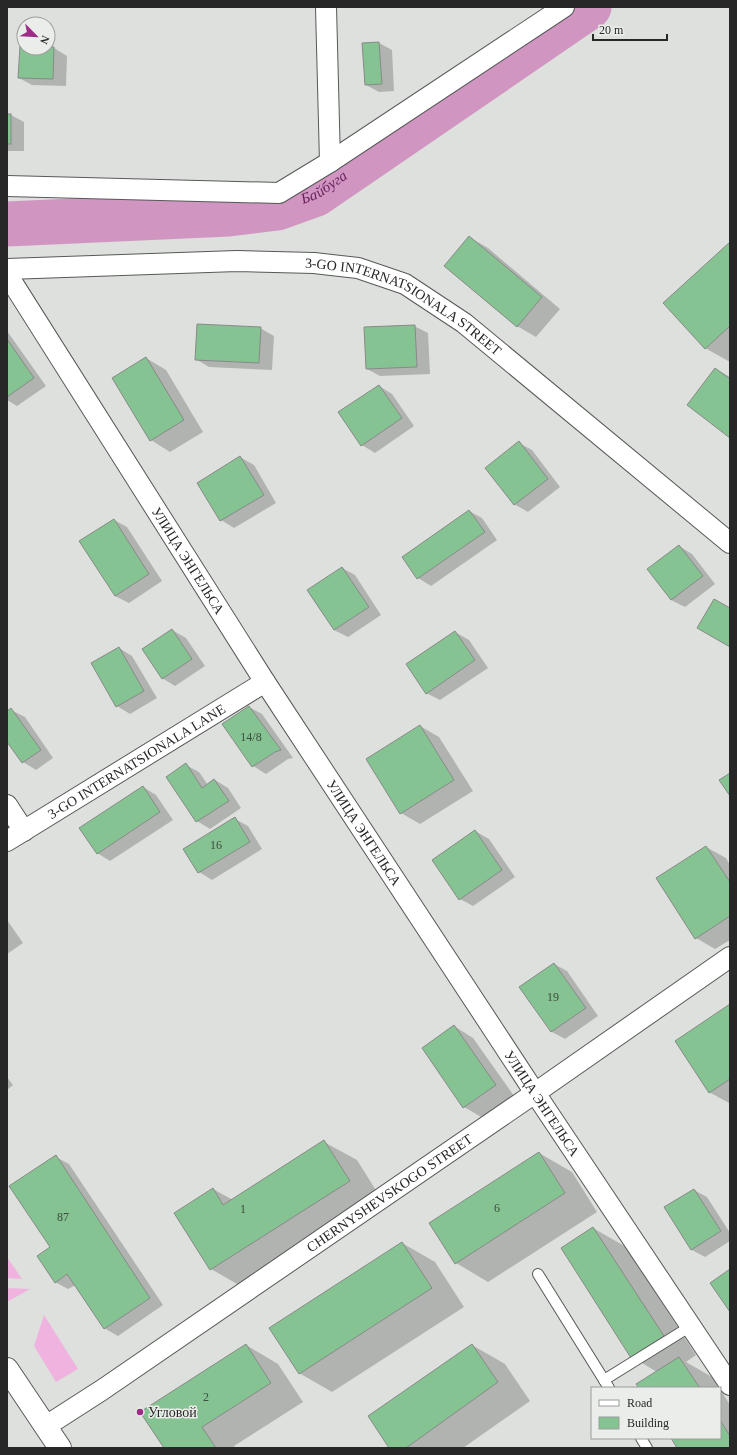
<svg xmlns="http://www.w3.org/2000/svg" width="737" height="1455" viewBox="0 0 737 1455" font-family="Georgia,serif">
  <style>
    .green { fill: #f0b3e0 }
    .shadow { fill: #0003 }
    .lines { fill: none; stroke-linecap: round; stroke-linejoin: round }
    .river { stroke: #d195c2; stroke-width: 45 }
    .building { fill: #86c392; stroke: #878a87 }
    .service-casing { stroke: #575957; stroke-width: 12 }
    .minor-casing { stroke: #575957; stroke-width: 22 }
    .secondary-casing { stroke: #575957; stroke-width: 24 }
    .service { stroke: #fff; stroke-width: 10 }
    .minor { stroke: #fff; stroke-width: 20 }
    .secondary { stroke: #fff; stroke-width: 22 }
    .poi-dot { fill: #9d2c89; stroke: #eaedea; stroke-width: 1.5 }
    .labels { text-anchor: middle; dominant-baseline: central; stroke-width: 3; stroke-linejoin: round; paint-order: stroke }
    .number-label { font-size: 12px; fill: #3e4e41 }
    .street-label { font-size: 14px; fill: #262726; stroke: #eaedea }
    .poi-label { font-size: 14px; fill: #262726; stroke: #eaedea; text-anchor: start }
    .water-label { font-size: 15px; font-style: italic; fill: #69235c; stroke: #eaedea }
  </style>
  <rect width="100%" height="100%" fill="#dde0dd"/>
  <g class="green">
    <polygon points="7,1257 22,1279 7,1278"/>
    <polygon points="7,1288 30,1289 7,1302"/>
    <polygon points="44,1315 78,1369 56,1382 34,1346"/>
  </g>
  <g class="shadow">
    <polygon points="379,43 392,50 394,91 379,92 366,85"/>
    <polygon points="24,47 54,48 67,56 66,86 32,85 19,78"/>
    <polygon points="7,115 11,115 24,122 24,151 7,151"/>
    <polygon points="469,237 488,248 560,309 536,337 517,326"/>
    <polygon points="730,243 730,362 705,348"/>
    <polygon points="414,326 428,333 430,374 380,376 367,369"/>
    <polygon points="260,328 274,336 272,370 209,367 196,359"/>
    <polygon points="7,331 46,386 17,406 7,400"/>
    <polygon points="146,358 166,370 203,432 170,452 151,440"/>
    <polygon points="716,369 730,377 730,437"/>
    <polygon points="379,386 392,394 414,426 375,453 362,445"/>
    <polygon points="519,443 532,450 560,487 528,512 514,504"/>
    <polygon points="240,457 254,465 276,503 234,528 221,520"/>
    <polygon points="469,511 482,518 497,540 431,586 418,578 403,557"/>
    <polygon points="114,520 127,527 162,581 129,603 115,596"/>
    <polygon points="679,546 692,554 715,584 685,607 671,600"/>
    <polygon points="342,568 355,575 381,615 348,637 334,630"/>
    <polygon points="172,630 186,638 205,666 175,686 162,678"/>
    <polygon points="455,632 469,640 488,668 440,700 426,693"/>
    <polygon points="119,648 132,656 157,698 130,714 117,706"/>
    <polygon points="249,707 262,714 293,758 288,759 266,774 253,766 224,725"/>
    <polygon points="11,710 25,717 53,758 36,770 23,762 7,740 7,713"/>
    <polygon points="420,726 439,737 473,791 420,824 401,813"/>
    <polygon points="186,765 199,772 208,785 215,780 228,788 241,808 210,829 197,821"/>
    <polygon points="143,787 156,795 173,820 110,861 97,853"/>
    <polygon points="235,819 248,826 262,849 212,880 199,872"/>
    <polygon points="475,831 489,839 515,877 473,906 460,899"/>
    <polygon points="706,847 726,858 730,865 730,940 715,949 696,938"/>
    <polygon points="7,920 23,943 7,954"/>
    <polygon points="554,964 567,971 598,1016 565,1039 552,1032 521,987"/>
    <polygon points="730,1005 730,1102 729,1103 709,1092"/>
    <polygon points="454,1026 473,1038 514,1096 483,1118 464,1107"/>
    <polygon points="7,1077 13,1085 7,1090"/>
    <polygon points="324,1142 357,1160 382,1200 244,1288 211,1269 213,1189 233,1200"/>
    <polygon points="539,1153 572,1172 597,1212 488,1282 456,1263"/>
    <polygon points="56,1157 69,1164 163,1305 118,1336 104,1328 76,1285 68,1289 55,1282 51,1248"/>
    <polygon points="694,1190 707,1197 730,1233 730,1241 705,1257 692,1250 665,1208"/>
    <polygon points="593,1228 626,1247 696,1355 686,1362 712,1377 719,1388 640,1388 657,1372 632,1357"/>
    <polygon points="402,1243 435,1262 464,1307 332,1392 299,1373"/>
    <polygon points="246,1345 278,1364 303,1402 234,1446 236,1448 165,1448"/>
    <polygon points="472,1345 505,1364 530,1401 463,1448 390,1448"/>
    <polygon points="720,1389 730,1405 730,1448 678,1448 672,1438 720,1438"/>
  </g>
  <g class="lines">
    <path class="river" id="s1" d="M7,224L229,214L277,208L316,194L589,7"/>
  </g>
  <g class="building">
    <polygon points="379,42 382,84 365,85 362,43"/>
    <polygon points="20,46 24,46 24,48 54,47 53,79 18,78"/>
    <rect x="7" y="114" width="4" height="30"/>
    <polygon points="469,236 542,297 517,327 444,266"/>
    <polygon points="730,242 730,326 705,349 663,303"/>
    <polygon points="197,324 261,327 259,363 195,360"/>
    <polygon points="415,325 417,367 366,369 364,327"/>
    <polygon points="7,339 34,378 7,397"/>
    <polygon points="146,357 184,420 150,441 112,378"/>
    <polygon points="715,368 730,379 730,438 687,405"/>
    <polygon points="379,385 402,418 361,446 338,412"/>
    <polygon points="519,441 548,479 514,505 485,468"/>
    <polygon points="240,456 264,495 220,521 197,483"/>
    <polygon points="469,510 485,532 417,579 402,557"/>
    <polygon points="114,519 149,574 115,596 79,541"/>
    <polygon points="679,545 703,576 671,600 647,569"/>
    <polygon points="342,567 369,607 334,630 307,590"/>
    <polygon points="714,599 730,608 730,647 697,628"/>
    <polygon points="172,629 192,659 162,679 142,649"/>
    <polygon points="455,631 475,660 426,694 406,664"/>
    <polygon points="119,647 144,691 116,707 91,663"/>
    <polygon points="249,706 281,750 275,752 252,767 222,724"/>
    <polygon points="11,708 41,750 22,763 7,742 7,711"/>
    <polygon points="420,725 454,780 400,814 366,759"/>
    <polygon points="186,763 202,788 214,779 229,801 196,822 166,777"/>
    <polygon points="730,773 730,796 719,780"/>
    <polygon points="143,786 160,812 97,854 79,828"/>
    <polygon points="235,817 250,842 198,873 183,849"/>
    <polygon points="475,830 502,870 459,900 432,860"/>
    <polygon points="706,846 730,882 730,916 695,939 656,878"/>
    <polygon points="554,963 586,1008 551,1032 519,987"/>
    <polygon points="730,1004 730,1079 709,1093 675,1041"/>
    <polygon points="454,1025 496,1085 463,1108 422,1048"/>
    <polygon points="324,1140 350,1181 210,1270 174,1213 213,1188 223,1205"/>
    <polygon points="539,1152 565,1193 455,1264 429,1223"/>
    <polygon points="56,1155 150,1298 104,1329 67,1274 55,1283 37,1256 50,1247 9,1186"/>
    <polygon points="694,1189 721,1231 691,1250 664,1207"/>
    <polygon points="593,1227 664,1336 631,1358 561,1248"/>
    <polygon points="402,1242 432,1288 299,1374 269,1328"/>
    <polygon points="730,1269 730,1312 710,1283"/>
    <polygon points="246,1344 271,1383 202,1427 216,1448 164,1448 140,1412"/>
    <polygon points="472,1344 498,1382 406,1448 389,1448 368,1416"/>
    <polygon points="679,1357 700,1388 639,1388 636,1384"/>
    <polygon points="720,1420 730,1436 730,1448 677,1448 671,1438 720,1438"/>
  </g>
  <g class="lines">
    <defs>
      <g id="service">
        <polyline points="538,1274 609,1388"/>
        <polyline points="604,1380 691,1326"/>
        <polyline points="641,1438 647,1448"/>
      </g>
      <g id="minor">
        <polyline points="326,7 330,162"/>
        <polyline points="7,186 279,193 330,162 564,7"/>
        <path id="s2" d="M7,269L237,261L314,263L358,268L405,284L464,323L730,543"/>
        <path id="s3" d="M7,274L265,682L535,1093L730,1385"/>
        <polyline points="7,805 24,831"/>
        <path id="s4" d="M7,841L265,682"/>
        <path id="s5" d="M46,1426L102,1390L535,1093L730,957"/>
      </g>
      <polyline id="secondary" points="7,1369 60,1448"/>
    </defs>
    <use href="#service" class="service-casing"/>
    <use href="#minor" class="minor-casing"/>
    <use href="#secondary" class="secondary-casing"/>
    <use href="#service" class="service"/>
    <use href="#minor" class="minor"/>
    <use href="#secondary" class="secondary"/>
  </g>
  <circle class="poi-dot" cx="140" cy="1412" r="4"/>
  <g class="labels">
    <g class="number-label">
      <text x="251" y="737">14/8</text>
      <text x="216" y="845">16</text>
      <text x="553" y="997">19</text>
      <text x="497" y="1208">6</text>
      <text x="243" y="1209">1</text>
      <text x="63" y="1217">87</text>
      <text x="206" y="1397">2</text>
    </g>
    <g class="street-label">
      <text stroke="none"><textPath href="#s2" startOffset="408">3-GO INTERNATSIONALA STREET</textPath></text>
      <text stroke="none"><textPath href="#s3" startOffset="339">УЛИЦА ЭНГЕЛЬСА</textPath></text>
      <text stroke="none"><textPath href="#s4" startOffset="152">3-GO INTERNATSIONALA LANE</textPath></text>
      <text stroke="none"><textPath href="#s3" startOffset="663">УЛИЦА ЭНГЕЛЬСА</textPath></text>
      <text stroke="none"><textPath href="#s3" startOffset="987">УЛИЦА ЭНГЕЛЬСА</textPath></text>
      <text stroke="none"><textPath href="#s5" startOffset="415">CHERNYSHEVSKOGO STREET</textPath></text>
    </g>
    <g class="poi-label">
      <text x="148" y="1412">Угловой</text>
    </g>
    <g class="water-label">
      <text stroke="none"><textPath href="#s1" startOffset="322">Байбуга</textPath></text>
    </g>
  </g>
  <rect width="737" height="1455" fill="none" stroke="#262726" stroke-width="16"/>
  <rect x="591" y="1387" width="130" height="52" fill="#eaedea" stroke="#9c9e9c"/>
  <rect x="599" y="1400" width="20" height="6" fill="#ffffff" stroke="#9c9e9c"/>
  <text x="627" y="1407" font-size="12" fill="#262726">Road</text>
  <rect x="599" y="1417" width="20" height="12" fill="#86c392" stroke="#9c9e9c"/>
  <text x="627" y="1427" font-size="12" fill="#262726">Building</text>
  <g transform="translate(36 36) rotate(114)"><circle r="19" fill="#eaedea" stroke="#9c9e9c"/>
  <path d="M0-3L7 15L0 10L-7 15Z" fill="#9d2c89"/>
  <text y="-6" font-size="11" font-weight="bold" text-anchor="middle" fill="#262726">N</text>
  </g>
  <path d="M593 34v6h74v-6" fill="none" stroke="#262726" stroke-width="2"/>
  <text x="599" y="34" font-size="12" fill="#262726" stroke="#eaedea" stroke-width="3" paint-order="stroke">20 m</text>
</svg>
